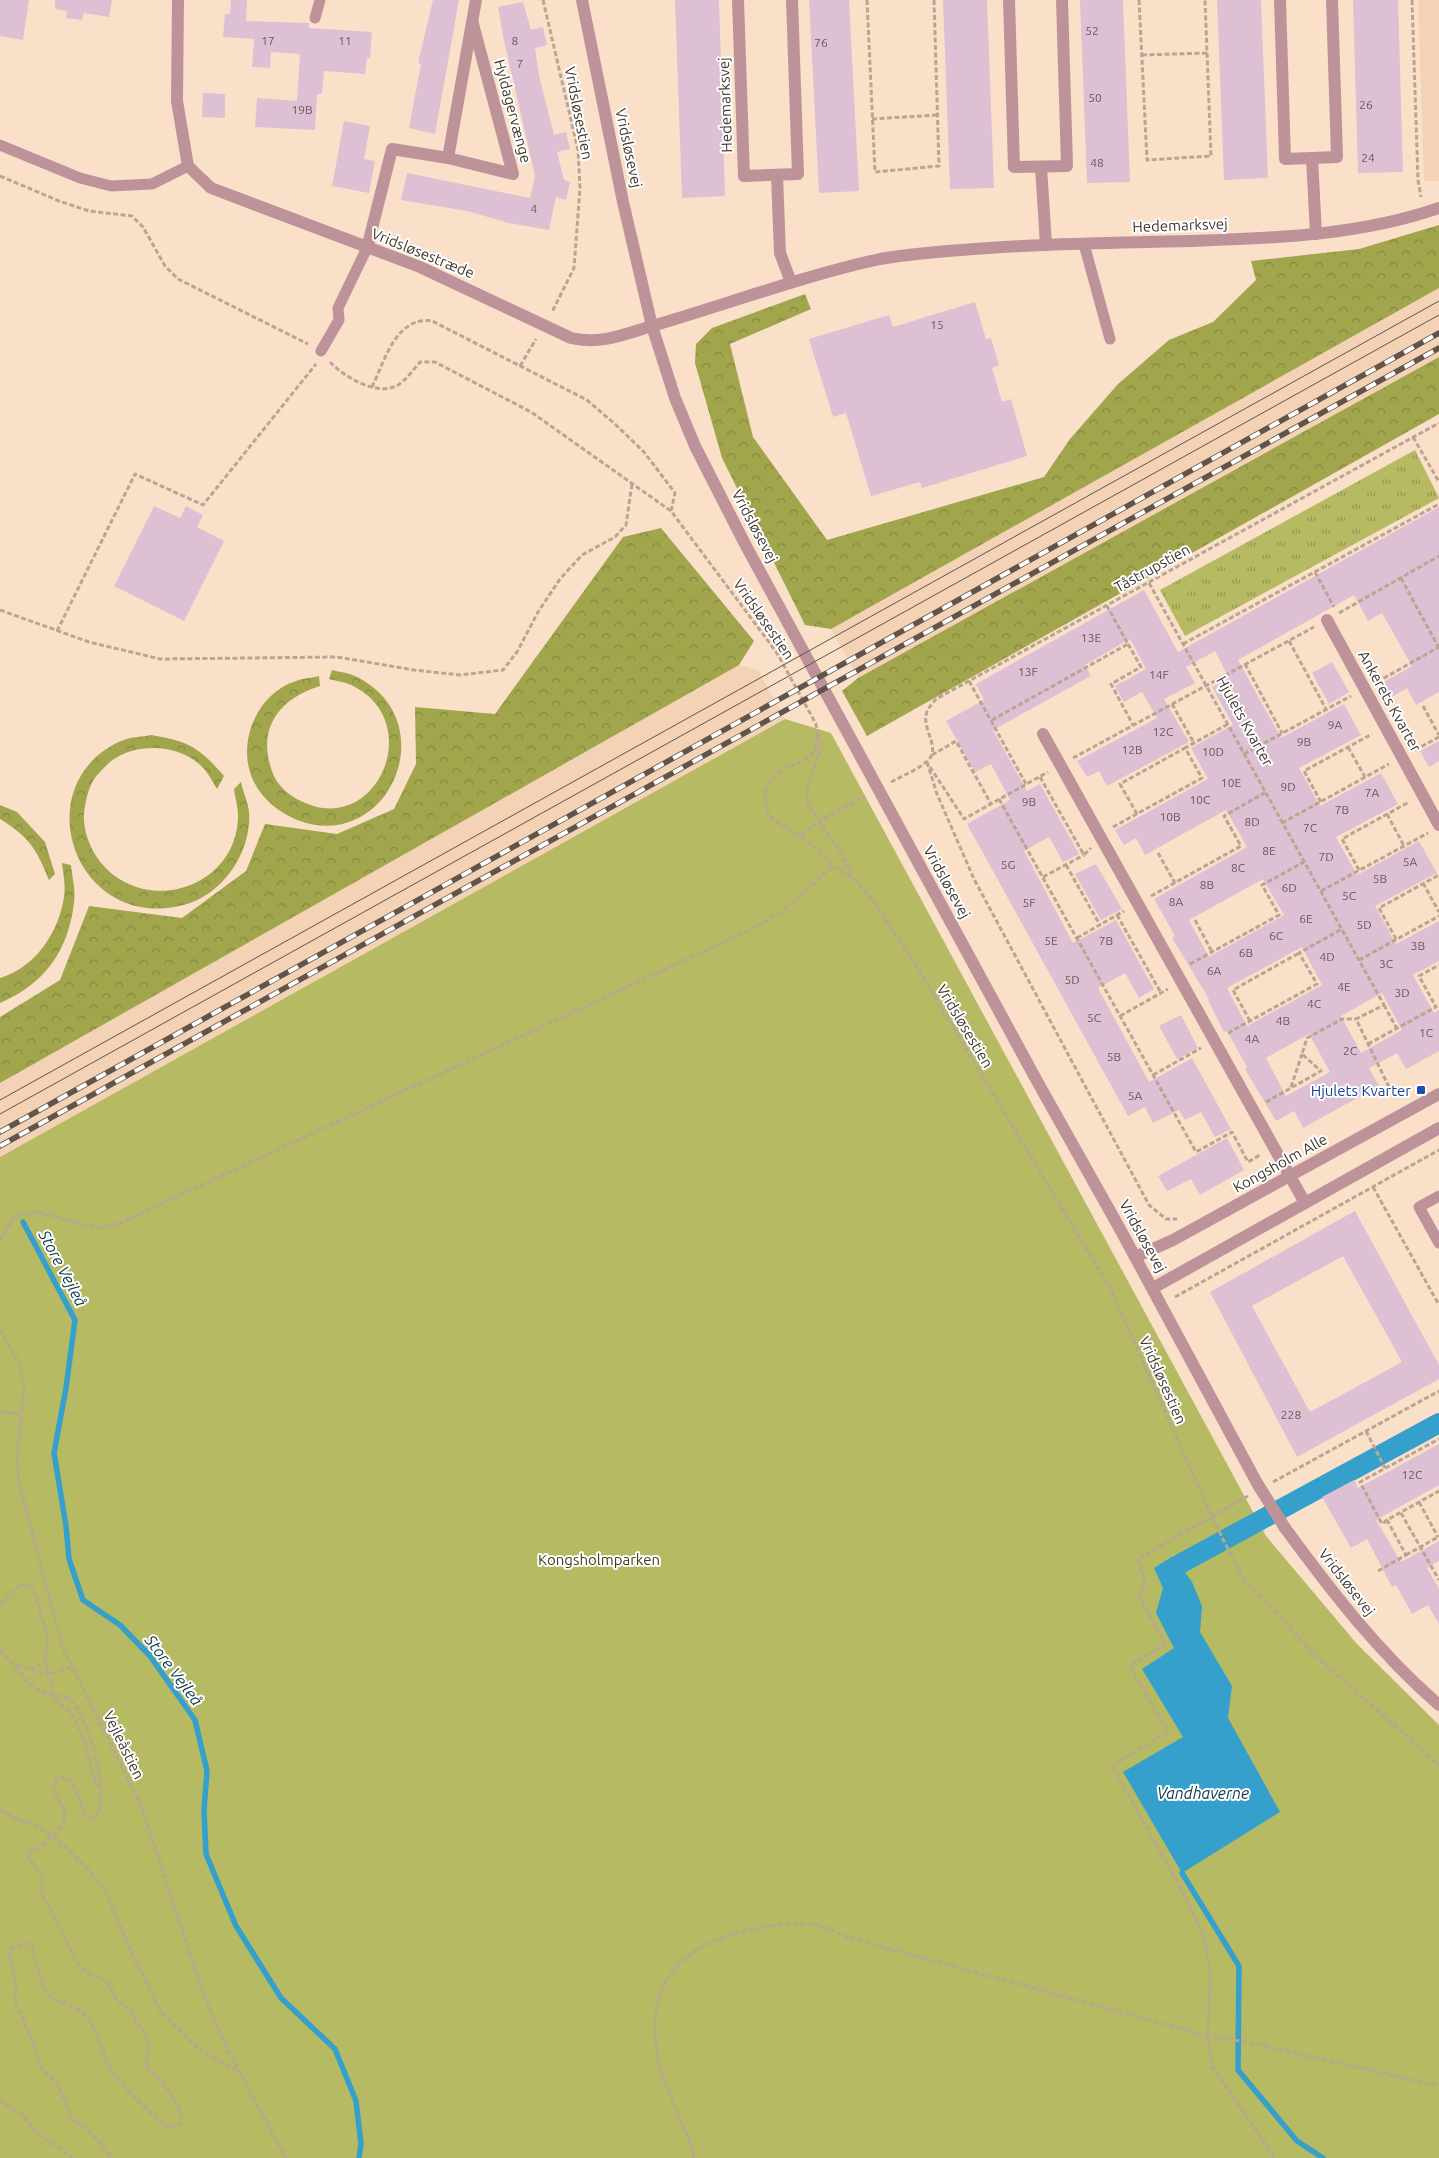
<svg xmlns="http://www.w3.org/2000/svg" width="1439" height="2158" viewBox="0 0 1439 2158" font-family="Ubuntu,sans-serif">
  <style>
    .built { fill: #f3d2b6 }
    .grass { fill: url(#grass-tufts) }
    .forest { fill: url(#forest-crowns) }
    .green { fill: #b5ba63 }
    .water { fill: #34a0cb }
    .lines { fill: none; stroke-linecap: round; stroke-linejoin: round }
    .stream { stroke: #34a0cb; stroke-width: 5.5 }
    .canal { stroke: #34a0cb; stroke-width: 20 }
    .building { fill: #ddc0d3; fill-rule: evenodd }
    .path { stroke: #baa593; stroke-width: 3; stroke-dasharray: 5 2.5; stroke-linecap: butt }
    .service { stroke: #bd9399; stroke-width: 11 }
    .minor { stroke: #bd9399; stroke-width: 12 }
    .tertiary { stroke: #bd9399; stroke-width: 12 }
    .tram { stroke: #625449; stroke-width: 1 }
    .rail-casing { stroke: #625449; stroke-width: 5.5 }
    .rail { stroke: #fff; stroke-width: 4; stroke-dasharray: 11; stroke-linecap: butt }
    .transit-dot { fill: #1a4fb4; stroke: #fff; stroke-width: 2 }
    .labels { text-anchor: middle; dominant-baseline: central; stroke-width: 4; stroke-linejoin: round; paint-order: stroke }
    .number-label { font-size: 12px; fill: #685857 }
    .street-label { font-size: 15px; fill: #41362e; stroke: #fff }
    .transit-label { font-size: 15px; fill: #164399; stroke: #fff; text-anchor: end }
    .park-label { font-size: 15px; fill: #3d3f19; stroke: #fff }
    .water-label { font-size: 16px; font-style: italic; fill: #0a394b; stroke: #fff }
  </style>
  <defs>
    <pattern id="grass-tufts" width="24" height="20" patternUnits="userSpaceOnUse" patternTransform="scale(1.25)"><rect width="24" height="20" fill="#b5ba63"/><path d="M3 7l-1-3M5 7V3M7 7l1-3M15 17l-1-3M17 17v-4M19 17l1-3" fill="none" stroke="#959852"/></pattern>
    <pattern id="forest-crowns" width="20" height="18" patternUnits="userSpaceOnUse" patternTransform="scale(1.25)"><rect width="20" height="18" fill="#a1a64d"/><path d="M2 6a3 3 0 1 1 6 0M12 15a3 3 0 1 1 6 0" fill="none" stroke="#858840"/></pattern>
  </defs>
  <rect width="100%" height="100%" fill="#fbe0c9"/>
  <g class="built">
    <polygon points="1418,0 1439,0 1439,181 1424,181"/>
    <polygon points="1439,288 1439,357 858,678 831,629"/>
    <polygon points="739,665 758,670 785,719 0,1157 0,1083"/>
  </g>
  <polygon class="grass" points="1415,450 1439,498 1185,636 1160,590"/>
  <g class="forest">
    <polygon points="1439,225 1439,288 831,629 805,625 722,458 695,363 696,344 712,328 805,294 811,309 730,344 753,437 827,540 1044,477 1070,439 1118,384 1169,340 1213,322 1256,280 1251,261 1359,249"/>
    <polygon points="1439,357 1439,414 867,736 842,691 858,678"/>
    <polygon points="661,528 754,641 739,665 0,1083 0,1017 60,980 89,906 182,918 246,871 265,824 337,834 394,809 416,764 415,707 495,714 623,537"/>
    <path d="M332,670C340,672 350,673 357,677C446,722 388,855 297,820C278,812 262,799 253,780C236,743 257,693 296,681C303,678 311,678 319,676L320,686C277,699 255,732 274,776C279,787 290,796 301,801C376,839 428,721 351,685C345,682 336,681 329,679Z"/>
    <path d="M151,735C188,741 199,747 224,776L217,789C213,783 210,776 205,770C184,745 141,741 114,759C109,762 105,767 100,772C89,782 86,799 84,813C83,828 88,843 96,856C138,919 238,891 238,815C238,807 235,797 234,789L241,782C243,792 248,802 249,812C251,838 239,865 221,883C206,898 188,906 167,908C70,918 29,782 121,741C130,737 141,737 151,735Z"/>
    <path d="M0,805L17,812L45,842L55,874L49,880C36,848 29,837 0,819Z"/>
    <path d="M62,863L71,865C72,877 76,891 74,903C68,952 44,984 0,1003V978C35,968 59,932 64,897C66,887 63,873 62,863Z"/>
  </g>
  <polygon class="green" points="785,719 831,733 1266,1536 1357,1644 1439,1725 1439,2158 0,2158 0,1157"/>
  <polygon class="water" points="1173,1556 1192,1582 1202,1606 1200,1632 1232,1686 1228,1718 1280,1812 1182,1873 1123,1772 1183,1737 1142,1669 1174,1648 1156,1613 1163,1588 1154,1568"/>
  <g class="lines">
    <g class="stream">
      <polyline points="23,1222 75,1320 66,1388 54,1453 66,1526 69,1559 83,1600 120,1625 150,1656 195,1720 207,1771 204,1811 206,1854 236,1926 281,1998 335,2049 356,2101 361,2144 359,2158"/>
      <polyline points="1182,1873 1239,1966 1238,2070 1297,2141 1323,2158"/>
    </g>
    <polyline class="canal" points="1180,1564 1439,1423"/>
  </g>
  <g class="building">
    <polygon points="0,0 29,0 23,40 0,36"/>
    <polygon points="55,0 112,0 109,17 84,13 82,20 66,18 67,11 55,9"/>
    <polygon points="231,0 247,0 246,21 309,23 309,28 372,32 370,58 367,58 365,74 324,71 322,94 317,94 315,130 255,127 257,98 297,101 300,54 271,52 270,68 252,67 254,39 223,37 225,14 230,14"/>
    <polygon points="433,0 459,0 435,134 409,128 421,64 418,63"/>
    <polygon points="675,0 719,0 725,196 682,198"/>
    <polygon points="809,0 849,0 859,191 819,193"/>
    <polygon points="943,0 987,0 994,188 950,189"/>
    <polygon points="1080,0 1123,0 1130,182 1087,183"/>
    <polygon points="1217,0 1261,0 1268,178 1224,180"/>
    <polygon points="1353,0 1398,0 1403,172 1358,173"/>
    <polygon points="523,2 531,30 543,27 547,45 535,48 539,76 554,135 566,132 570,149 557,152 564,180 570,182 566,200 556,197 549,230 509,223 467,211 401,200 407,173 530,198 535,176 503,36 498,7"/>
    <polygon points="203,93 225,94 225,118 202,117"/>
    <polygon points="344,121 370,126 364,159 375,161 369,193 332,186"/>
    <polygon points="975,302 986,339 991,338 999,365 992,368 1002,402 1011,399 1027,456 922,488 920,482 871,496 846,413 833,417 809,339 889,315 893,327"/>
    <polygon points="154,506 180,518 186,506 203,515 197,527 224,541 184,621 114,586"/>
    <path d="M1439,507V692L1416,705L1407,688L1390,698L1382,683L1412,666L1382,613L1368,621L1354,595L1238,660L1281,738L1344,704L1361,735L1299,768L1320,806L1381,773L1398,804L1336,837L1357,875L1419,841L1437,873L1375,906L1396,944L1439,921V961L1413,975L1434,1013L1439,1010V1051L1406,1069L1397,1053L1369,1068L1379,1086L1303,1128L1294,1111L1276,1121L1245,1069L1247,1067L1227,1031L1224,1032L1208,1000L1209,999L1172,938L1175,936L1154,899L1247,847L1226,810L1145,855L1136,838L1124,845L1115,830L1208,779L1191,748L1233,725L1212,687L1229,678L1215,651L1186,667L1195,683L1164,699L1189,742L1107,786L1099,771L1087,777L1077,761L1157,718L1142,692L1124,702L1115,686L1146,669L1130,639L1085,665L1091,676L993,730L1027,791L1040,784L1079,854L1063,862L1049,837L1024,851L1073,943L1116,920L1154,989L1139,998L1125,973L1098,988L1149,1082L1192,1058L1231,1129L1215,1137L1201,1112L1185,1120L1179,1110L1153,1123L1145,1107L1128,1116L967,824L1010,800L991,764L975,772L946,721L984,700L976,684L1144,590L1178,652ZM1263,879L1284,915L1209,957L1189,920ZM1302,947L1322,985L1247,1026L1227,988ZM1382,993L1402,1030L1361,1053L1341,1016ZM1309,1034L1330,1072L1286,1096L1266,1058Z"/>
    <polygon points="1332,662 1349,692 1329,704 1312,673"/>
    <polygon points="1439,741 1439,761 1429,767 1420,751"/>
    <polygon points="1096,864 1122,909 1101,920 1075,874"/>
    <polygon points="1181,1015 1198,1048 1177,1059 1159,1026"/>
    <polygon points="1227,1138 1244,1170 1200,1195 1191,1179 1167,1191 1158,1176"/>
    <path d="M1355,1211L1439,1365V1379L1297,1457L1210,1292ZM1343,1256L1402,1362L1310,1412L1252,1306Z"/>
    <polygon points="1439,1444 1439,1485 1376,1520 1401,1562 1439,1541 1439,1561 1427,1568 1439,1589 1439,1624 1428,1605 1412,1614 1396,1585 1392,1587 1367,1539 1351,1548 1322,1497 1354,1480 1358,1488"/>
  </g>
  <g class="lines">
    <g class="path">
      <polyline points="543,0 578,150 580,188 574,268 552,312"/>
      <polyline points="867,0 875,172 939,166 934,0"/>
      <polyline points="1139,0 1147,160 1211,156 1205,0"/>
      <polyline points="1412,0 1418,180 1421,197"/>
      <polyline points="1142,55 1207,53"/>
      <polyline points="872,119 937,115"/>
      <polyline points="0,176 59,201 89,211 132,216 143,227 165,266 178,279 308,344"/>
      <path d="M330,362C344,377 378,397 398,385C406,380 414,369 420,362H435L531,412L671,511L777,653L816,724L817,734L816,748L810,756L801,762L781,770L771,779L766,790L765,801L768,813L775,821L801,836L833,865L855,880L873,900L915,964L1110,1288L1212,1517L1241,1575L1318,1658L1439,1765"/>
      <polyline points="520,366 536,339"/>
      <path d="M372,387C385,360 396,316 432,321L587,400L616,425L644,452L675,493L671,511"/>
      <polyline points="1413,437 1439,482"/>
      <polyline points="1315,572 1334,607"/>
      <polyline points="1401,578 1439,648"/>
      <polyline points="1149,583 1384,1005 1356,1019 1388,1085 1402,1097"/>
      <polyline points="0,610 89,642 160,659 337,657 414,670 460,675 503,670 517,652 538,612 560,579 582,555 615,537 626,525 632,484"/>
      <polyline points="1339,613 1439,556"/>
      <polyline points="57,631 135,474 203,505 316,364"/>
      <polyline points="1289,641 1326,709"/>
      <polyline points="1128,644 1141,667 1111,684 1133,725"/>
      <polyline points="1183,644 1439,504"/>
      <polyline points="1245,664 1282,733"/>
      <polyline points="969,681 1026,784"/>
      <polyline points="1377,682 1439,647"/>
      <polyline points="1172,704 1194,743"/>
      <polyline points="1423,706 1439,735"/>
      <polyline points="992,720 1128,644 1107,606"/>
      <polyline points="818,735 822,744 807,789 808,804 819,821 865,796"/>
      <polyline points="1348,747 1365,777"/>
      <polyline points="1415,750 1439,737"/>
      <polyline points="1244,754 1351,696"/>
      <polyline points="932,755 956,741 991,804"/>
      <polyline points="1073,758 1314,627"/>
      <polyline points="927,762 937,794 974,879 1149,1205 1166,1219 1177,1219"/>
      <polyline points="930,767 964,819 1048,772"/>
      <polyline points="1040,777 1084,855 1091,848"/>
      <path d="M891,782C902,776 915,771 925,763C943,750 923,732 926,715C927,709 932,704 936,699L1439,423"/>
      <polyline points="999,799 1196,1152 1232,1132 1248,1162 1260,1155"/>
      <polyline points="1321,802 1304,771 1372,734"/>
      <polyline points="1137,814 1120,784 1185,748"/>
      <polyline points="1387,814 1404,846"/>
      <polyline points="1282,823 1389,764"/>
      <polyline points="1113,827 1202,778 1185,748 1228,724"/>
      <polyline points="801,836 819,821 843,856 853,877"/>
      <polyline points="1158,853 1175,883"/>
      <polyline points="1066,865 1100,925"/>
      <polyline points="1359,870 1342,839 1409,802"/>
      <polyline points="1043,877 1084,855"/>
      <polyline points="1423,883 1439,912"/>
      <polyline points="1321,891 1428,833"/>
      <polyline points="1151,896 1241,846 1224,816 1266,792"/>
      <polyline points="1117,915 1161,993"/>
      <polyline points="1195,920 1212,952"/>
      <polyline points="1077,938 1124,911"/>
      <polyline points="1396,939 1379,908 1439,875"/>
      <polyline points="1359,960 1439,916"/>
      <polyline points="1190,964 1279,915 1262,885 1304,862"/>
      <polyline points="1384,1005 1397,1029"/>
      <polyline points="1120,1016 1168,989"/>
      <polyline points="1250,1021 1233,990 1299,953"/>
      <polyline points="1228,1033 1317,984 1299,953 1342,929"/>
      <polyline points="1368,1044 1436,1007 1419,976 1439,965"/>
      <polyline points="1153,1075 1201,1048"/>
      <polyline points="1291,1087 1302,1054"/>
      <polyline points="1266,1102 1321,1071 1302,1054 1307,1038 1342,1019 1356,1019"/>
      <polyline points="1373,1187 1439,1305"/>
      <path d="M0,1240L15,1216L38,1212L97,1228L118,1224L758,926C788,909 809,889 833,865"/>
      <polyline points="1175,1297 1439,1150"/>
      <polyline points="0,1330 20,1365 24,1389 17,1458 19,1482 62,1646 141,1805 203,1993 225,2045 286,2158"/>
      <polyline points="0,1412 21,1414"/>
      <polyline points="1366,1431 1385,1468"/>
      <polyline points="1273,1482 1439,1391"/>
      <polyline points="1248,1496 1138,1559 1145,1583 1139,1595 1165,1644 1130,1666 1168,1732 1112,1766 1184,1894 1204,1938 1210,1970 1208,2036 1212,2066 1275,2158"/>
      <polyline points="1419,1502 1438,1537"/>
      <polyline points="1401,1513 1439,1580"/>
      <polyline points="1387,1520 1382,1524 1360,1482 1439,1439"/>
      <polyline points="1406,1555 1438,1537"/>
      <polyline points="1378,1571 1406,1555 1387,1520 1439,1491"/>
      <path d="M0,1604L20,1585L28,1584L33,1588L48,1639L45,1661L52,1682L51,1695C57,1703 65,1707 71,1714C86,1735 89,1765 98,1788"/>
      <path d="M0,1650C14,1663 23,1681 40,1691C50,1697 63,1693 72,1701C88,1716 115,1808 92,1819C77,1816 83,1788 66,1777L56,1779L54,1790L65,1812L64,1825L41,1847L31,1851L28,1856L42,1877V1894L64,1935L75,1960L86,1972L108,1982L116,1999L130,2011L145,2034L149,2046L146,2065C158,2077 185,2107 181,2123L168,2128C159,2122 119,2083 113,2073C102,2056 99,2033 87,2017C76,2003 55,2005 45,1991L32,1947L26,1943L12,1948L9,1954L16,1984L15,2004L22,2015L41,2067L59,2087L72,2119L93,2135L112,2158"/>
      <polyline points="16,1665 47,1675 72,1667"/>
      <polyline points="30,1670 45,1661"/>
      <polyline points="0,1810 18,1820 35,1824 66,1847 90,1871 106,1892 131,1952 161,2012 200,2050 238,2071"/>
      <polyline points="0,2100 5,2105 21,2113 36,2132 73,2158"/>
      <path d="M694,2158C685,2119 659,2084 656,2043C649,1973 688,1944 751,1930C771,1925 795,1922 815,1925C826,1926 837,1933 847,1937L1208,2036L1246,2042L1439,2086"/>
    </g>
    <g class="service">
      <polyline points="315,18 320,0"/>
      <polyline points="0,145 80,178 111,186 152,184 188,166"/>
      <polyline points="1084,244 1110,339"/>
      <polyline points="321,351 339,320 338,308 367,248"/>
      <polyline points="1439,1196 1419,1207 1439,1243"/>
    </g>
    <g class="minor">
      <path d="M178,0L177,101L188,166L211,188L420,267L571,338C600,345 625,334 652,326"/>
      <polyline points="738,0 744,176 798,174 792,0"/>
      <polyline points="1009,0 1014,167 1067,166 1062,0"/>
      <polyline points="1280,0 1285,159 1337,157 1332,0"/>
      <polyline points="448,158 513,174 473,24"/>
      <polyline points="1312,158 1316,234"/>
      <polyline points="1041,167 1046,245"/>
      <polyline points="777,175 780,253 791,282"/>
      <polyline points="367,248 392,149 448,158 476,0"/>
      <polyline points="1327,620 1439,825"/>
      <polyline points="1043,734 1305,1203"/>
      <path d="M1285,1528C1332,1592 1379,1653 1439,1705"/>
    </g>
    <g class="tertiary">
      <polyline points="582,0 623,202 652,326 675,398 695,446 745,544 1037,1081 1120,1229 1257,1483 1285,1528"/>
      <path d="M652,326C728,304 802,276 880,259C902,255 925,253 948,251C1028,244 1108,243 1189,241C1273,238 1359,236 1439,208"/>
      <polyline points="1135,1257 1173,1240 1439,1094"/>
      <polyline points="1153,1288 1439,1128"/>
    </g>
    <g class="tram">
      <polyline points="0,1100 1439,301"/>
      <polyline points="0,1114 1439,315"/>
    </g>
    <defs>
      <g id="rail">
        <polyline points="0,1132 1439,333"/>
        <polyline points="0,1146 1439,348"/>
      </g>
    </defs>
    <use href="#rail" class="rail-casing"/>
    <use href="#rail" class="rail"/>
  </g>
  <rect class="transit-dot" x="1416" y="1085" width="10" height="10" rx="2.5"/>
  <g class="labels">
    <g class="number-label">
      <text x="1092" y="30">52</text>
      <text x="268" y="40">17</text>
      <text x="345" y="40">11</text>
      <text x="515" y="40">8</text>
      <text x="821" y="42">76</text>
      <text x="520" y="63">7</text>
      <text x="1095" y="97">50</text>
      <text x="1366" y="104">26</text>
      <text x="302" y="109">19B</text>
      <text x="1368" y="157">24</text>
      <text x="1097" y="162">48</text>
      <text x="534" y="208">4</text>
      <text x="937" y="324">15</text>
      <text x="1091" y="637">13E</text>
      <text x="1028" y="671">13F</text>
      <text x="1159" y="674">14F</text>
      <text x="1335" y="724">9A</text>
      <text x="1163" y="731">12C</text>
      <text x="1304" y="741">9B</text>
      <text x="1132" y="749">12B</text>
      <text x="1213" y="751">10D</text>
      <text x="1231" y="782">10E</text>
      <text x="1288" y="786">9D</text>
      <text x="1372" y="792">7A</text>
      <text x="1200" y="799">10C</text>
      <text x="1029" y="801">9B</text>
      <text x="1342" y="809">7B</text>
      <text x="1170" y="816">10B</text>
      <text x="1252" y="821">8D</text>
      <text x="1310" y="827">7C</text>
      <text x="1269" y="850">8E</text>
      <text x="1326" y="856">7D</text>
      <text x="1410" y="861">5A</text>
      <text x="1008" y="864">5G</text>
      <text x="1238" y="867">8C</text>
      <text x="1380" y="878">5B</text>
      <text x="1207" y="884">8B</text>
      <text x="1289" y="887">6D</text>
      <text x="1349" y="895">5C</text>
      <text x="1176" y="901">8A</text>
      <text x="1029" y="902">5F</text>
      <text x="1306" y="918">6E</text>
      <text x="1364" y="924">5D</text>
      <text x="1276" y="935">6C</text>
      <text x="1051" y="940">5E</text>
      <text x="1106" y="940">7B</text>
      <text x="1418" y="945">3B</text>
      <text x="1246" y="952">6B</text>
      <text x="1327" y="956">4D</text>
      <text x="1386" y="963">3C</text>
      <text x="1214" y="970">6A</text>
      <text x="1072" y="979">5D</text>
      <text x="1344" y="986">4E</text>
      <text x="1402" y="992">3D</text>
      <text x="1314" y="1003">4C</text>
      <text x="1094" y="1017">5C</text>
      <text x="1283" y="1020">4B</text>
      <text x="1426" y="1032">1C</text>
      <text x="1252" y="1038">4A</text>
      <text x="1350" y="1050">2C</text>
      <text x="1114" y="1056">5B</text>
      <text x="1135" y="1095">5A</text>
      <text x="1291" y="1414">228</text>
      <text x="1412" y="1474">12C</text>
    </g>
    <g class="street-label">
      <text transform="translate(725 105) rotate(-92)">Hedemarksvej</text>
      <text transform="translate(513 111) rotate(75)">Hyldagervænge</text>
      <text transform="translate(579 113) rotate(79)">Vridsløsestien</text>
      <text transform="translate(629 148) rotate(78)">Vridsløsevej</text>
      <text transform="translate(1180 225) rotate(-2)">Hedemarksvej</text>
      <text transform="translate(423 253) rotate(22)">Vridsløsestræde</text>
      <text transform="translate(755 526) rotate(62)">Vridsløsevej</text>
      <text transform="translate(1152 568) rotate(-29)">Tåstrupstien</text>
      <text transform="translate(764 619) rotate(55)">Vridsløsestien</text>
      <text transform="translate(1390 701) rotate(61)">Ankerets Kvarter</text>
      <text transform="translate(1245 721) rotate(61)">Hjulets Kvarter</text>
      <text transform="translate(947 882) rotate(61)">Vridsløsevej</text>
      <text transform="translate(965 1026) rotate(59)">Vridsløsestien</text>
      <text transform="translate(1280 1163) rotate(-29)">Kongsholm Alle</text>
      <text transform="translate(1143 1236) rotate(61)">Vridsløsevej</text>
      <text transform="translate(1163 1380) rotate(66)">Vridsløsestien</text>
      <text transform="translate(1347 1582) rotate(52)">Vridsløsevej</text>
      <text transform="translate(124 1745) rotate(64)">Vejleåstien</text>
    </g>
    <g class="transit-label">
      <text x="1411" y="1090">Hjulets Kvarter</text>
    </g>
    <g class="park-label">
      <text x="599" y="1559">Kongsholmparken</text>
    </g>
    <g class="water-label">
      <text transform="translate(63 1268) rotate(62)">Store Vejleå</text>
      <text transform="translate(174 1670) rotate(53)">Store Vejleå</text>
      <text x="1203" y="1793">Vandhaverne</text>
    </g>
  </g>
</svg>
